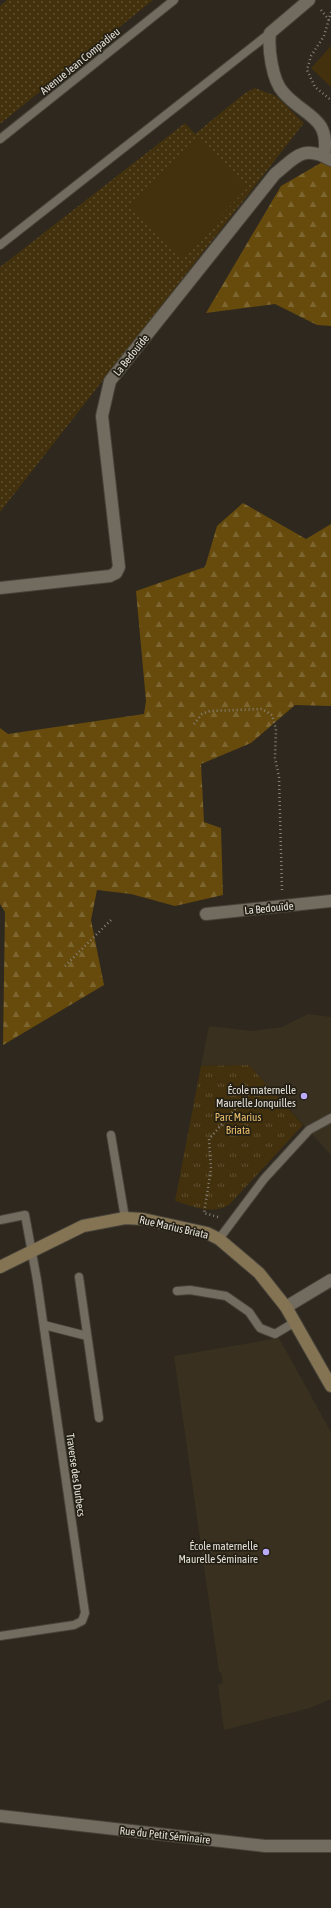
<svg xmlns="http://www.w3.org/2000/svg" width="331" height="1908" viewBox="0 0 331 1908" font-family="'Asap Condensed',sans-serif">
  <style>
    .built { fill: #39301f }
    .grass { fill: url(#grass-tufts) }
    .forest { fill: url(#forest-firs) }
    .garden { fill: url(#garden-dots) }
    .pitch { fill: #42310c }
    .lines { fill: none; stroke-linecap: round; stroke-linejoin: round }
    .lane-casing { stroke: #47433a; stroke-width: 10 }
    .street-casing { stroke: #47433a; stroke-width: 14 }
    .secondary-casing { stroke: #47433a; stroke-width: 14 }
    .path { stroke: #878279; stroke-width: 2.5; stroke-dasharray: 1 3; stroke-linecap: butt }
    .lane { stroke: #726b5f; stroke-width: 8 }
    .street { stroke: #726b5f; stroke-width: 12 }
    .secondary { stroke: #857453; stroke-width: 12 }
    .poi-dot { fill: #b9abf7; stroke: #241f14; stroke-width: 1.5 }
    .labels { text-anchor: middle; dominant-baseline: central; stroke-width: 3.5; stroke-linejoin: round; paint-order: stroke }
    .street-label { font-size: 11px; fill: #e4e1da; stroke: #241f14 }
    .poi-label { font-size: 11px; fill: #e4e1da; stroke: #241f14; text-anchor: end }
    .park-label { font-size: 11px; fill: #eabf6c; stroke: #241f14 }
  </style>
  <defs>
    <pattern id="grass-tufts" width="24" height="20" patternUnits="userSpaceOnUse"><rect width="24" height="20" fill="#42310c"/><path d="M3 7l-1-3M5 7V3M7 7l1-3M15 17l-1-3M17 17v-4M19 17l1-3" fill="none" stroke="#5d4f2f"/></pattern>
    <pattern id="forest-firs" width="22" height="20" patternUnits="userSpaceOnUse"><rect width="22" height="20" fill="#674b0c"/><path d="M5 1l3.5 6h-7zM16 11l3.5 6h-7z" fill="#7d652f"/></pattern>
    <pattern id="garden-dots" width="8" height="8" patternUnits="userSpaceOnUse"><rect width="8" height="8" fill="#42310c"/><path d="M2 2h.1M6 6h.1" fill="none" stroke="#5d4f2f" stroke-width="1.8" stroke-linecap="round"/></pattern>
  </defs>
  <rect width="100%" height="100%" fill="#2e281e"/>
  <g class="built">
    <polygon points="308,1014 331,1017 331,1155 249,1065 201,1066 209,1026 252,1031 282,1027"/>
    <polygon points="279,1338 331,1432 331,1699 310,1708 224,1730 218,1685 223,1683 221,1672 219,1672 174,1356"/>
  </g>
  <path class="grass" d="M249,1065L303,1125L230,1204C213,1216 193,1206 175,1201L201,1066Z"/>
  <g class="forest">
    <polygon points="331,157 331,326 317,325 275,304 206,313 281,186"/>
    <polygon points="243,503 306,539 331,524 331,706 295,705 251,743 201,764 204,822 221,828 223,895 175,906 131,894 97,890 91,920 104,985 3,1045 5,912 0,904 0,728 8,734 144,714 146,701 136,591 205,567 217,526"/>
  </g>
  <g class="garden">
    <polygon points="7,0 153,0 0,124 0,6"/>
    <polygon points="255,88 276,96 304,123 0,512 0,267 185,123 195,134 245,93"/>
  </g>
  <g class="pitch">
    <polygon points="331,46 331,87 311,68"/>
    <polygon points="197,139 246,189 182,258 130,205"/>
  </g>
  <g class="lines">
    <defs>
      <g id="lane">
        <polyline points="0,139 174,0"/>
        <polyline points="0,245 270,33"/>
        <polyline points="111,1135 125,1218"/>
        <polyline points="0,1220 25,1215 37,1280 85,1613 82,1621 74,1625 0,1636"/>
        <polyline points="219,1239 264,1179 309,1130 331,1118"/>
        <polyline points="79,1277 99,1418"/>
        <polyline points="177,1291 190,1290 226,1296 249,1312 260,1328 275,1334 295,1322"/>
        <polyline points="44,1325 87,1336"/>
      </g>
      <g id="street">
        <path d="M309,0L270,33C268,48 272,80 283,92C304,117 331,116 324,156"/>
        <path d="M0,588L110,576L116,573L119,567L102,416L110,381L275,174C296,157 303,144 331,160"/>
        <polyline points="206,914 331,901"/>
        <polyline points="286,1307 331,1280"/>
        <polyline points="0,1816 265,1846 331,1846"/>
      </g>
      <polyline id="secondary" points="0,1267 83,1226 125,1218 143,1219 207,1233 219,1239 259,1273 286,1307 331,1386"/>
    </defs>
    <use href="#lane" class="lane-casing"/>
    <use href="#street" class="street-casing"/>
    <use href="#secondary" class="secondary-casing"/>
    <g class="path">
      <polyline points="321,10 329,20"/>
      <polyline points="331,12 324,36 311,56 307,70 315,87 331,100"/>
      <polyline points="194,724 202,714 210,711 262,709 272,715 276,729 275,758 279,777 282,890"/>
      <polyline points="65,966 113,918"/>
      <polyline points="218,1217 204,1213 211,1169 209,1139 251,1091"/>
    </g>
    <use href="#lane" class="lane"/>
    <use href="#street" class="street"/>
    <use href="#secondary" class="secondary"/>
  </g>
  <g class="poi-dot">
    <circle cx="304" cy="1096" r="4"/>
    <circle cx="266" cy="1552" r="4"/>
  </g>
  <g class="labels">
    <g class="street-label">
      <text transform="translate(80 61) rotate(-39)">Avenue Jean Compadieu</text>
      <text transform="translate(131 355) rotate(-51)">La Bedouïde</text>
      <text transform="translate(269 908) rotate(-6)">La Bedouïde</text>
      <text transform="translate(174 1227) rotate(13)">Rue Marius Briata</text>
      <text transform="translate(76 1475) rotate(82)">Traverse des Durbecs</text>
      <text transform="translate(165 1835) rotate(6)">Rue du Petit Séminaire</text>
    </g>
    <g class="poi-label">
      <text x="296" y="1090">École maternelle<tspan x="296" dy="13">Maurelle Jonquilles</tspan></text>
      <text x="258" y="1546">École maternelle<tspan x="258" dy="13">Maurelle Séminaire</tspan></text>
    </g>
    <g class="park-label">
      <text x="238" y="1117">Parc Marius<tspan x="238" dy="13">Briata</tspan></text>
    </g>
  </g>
</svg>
